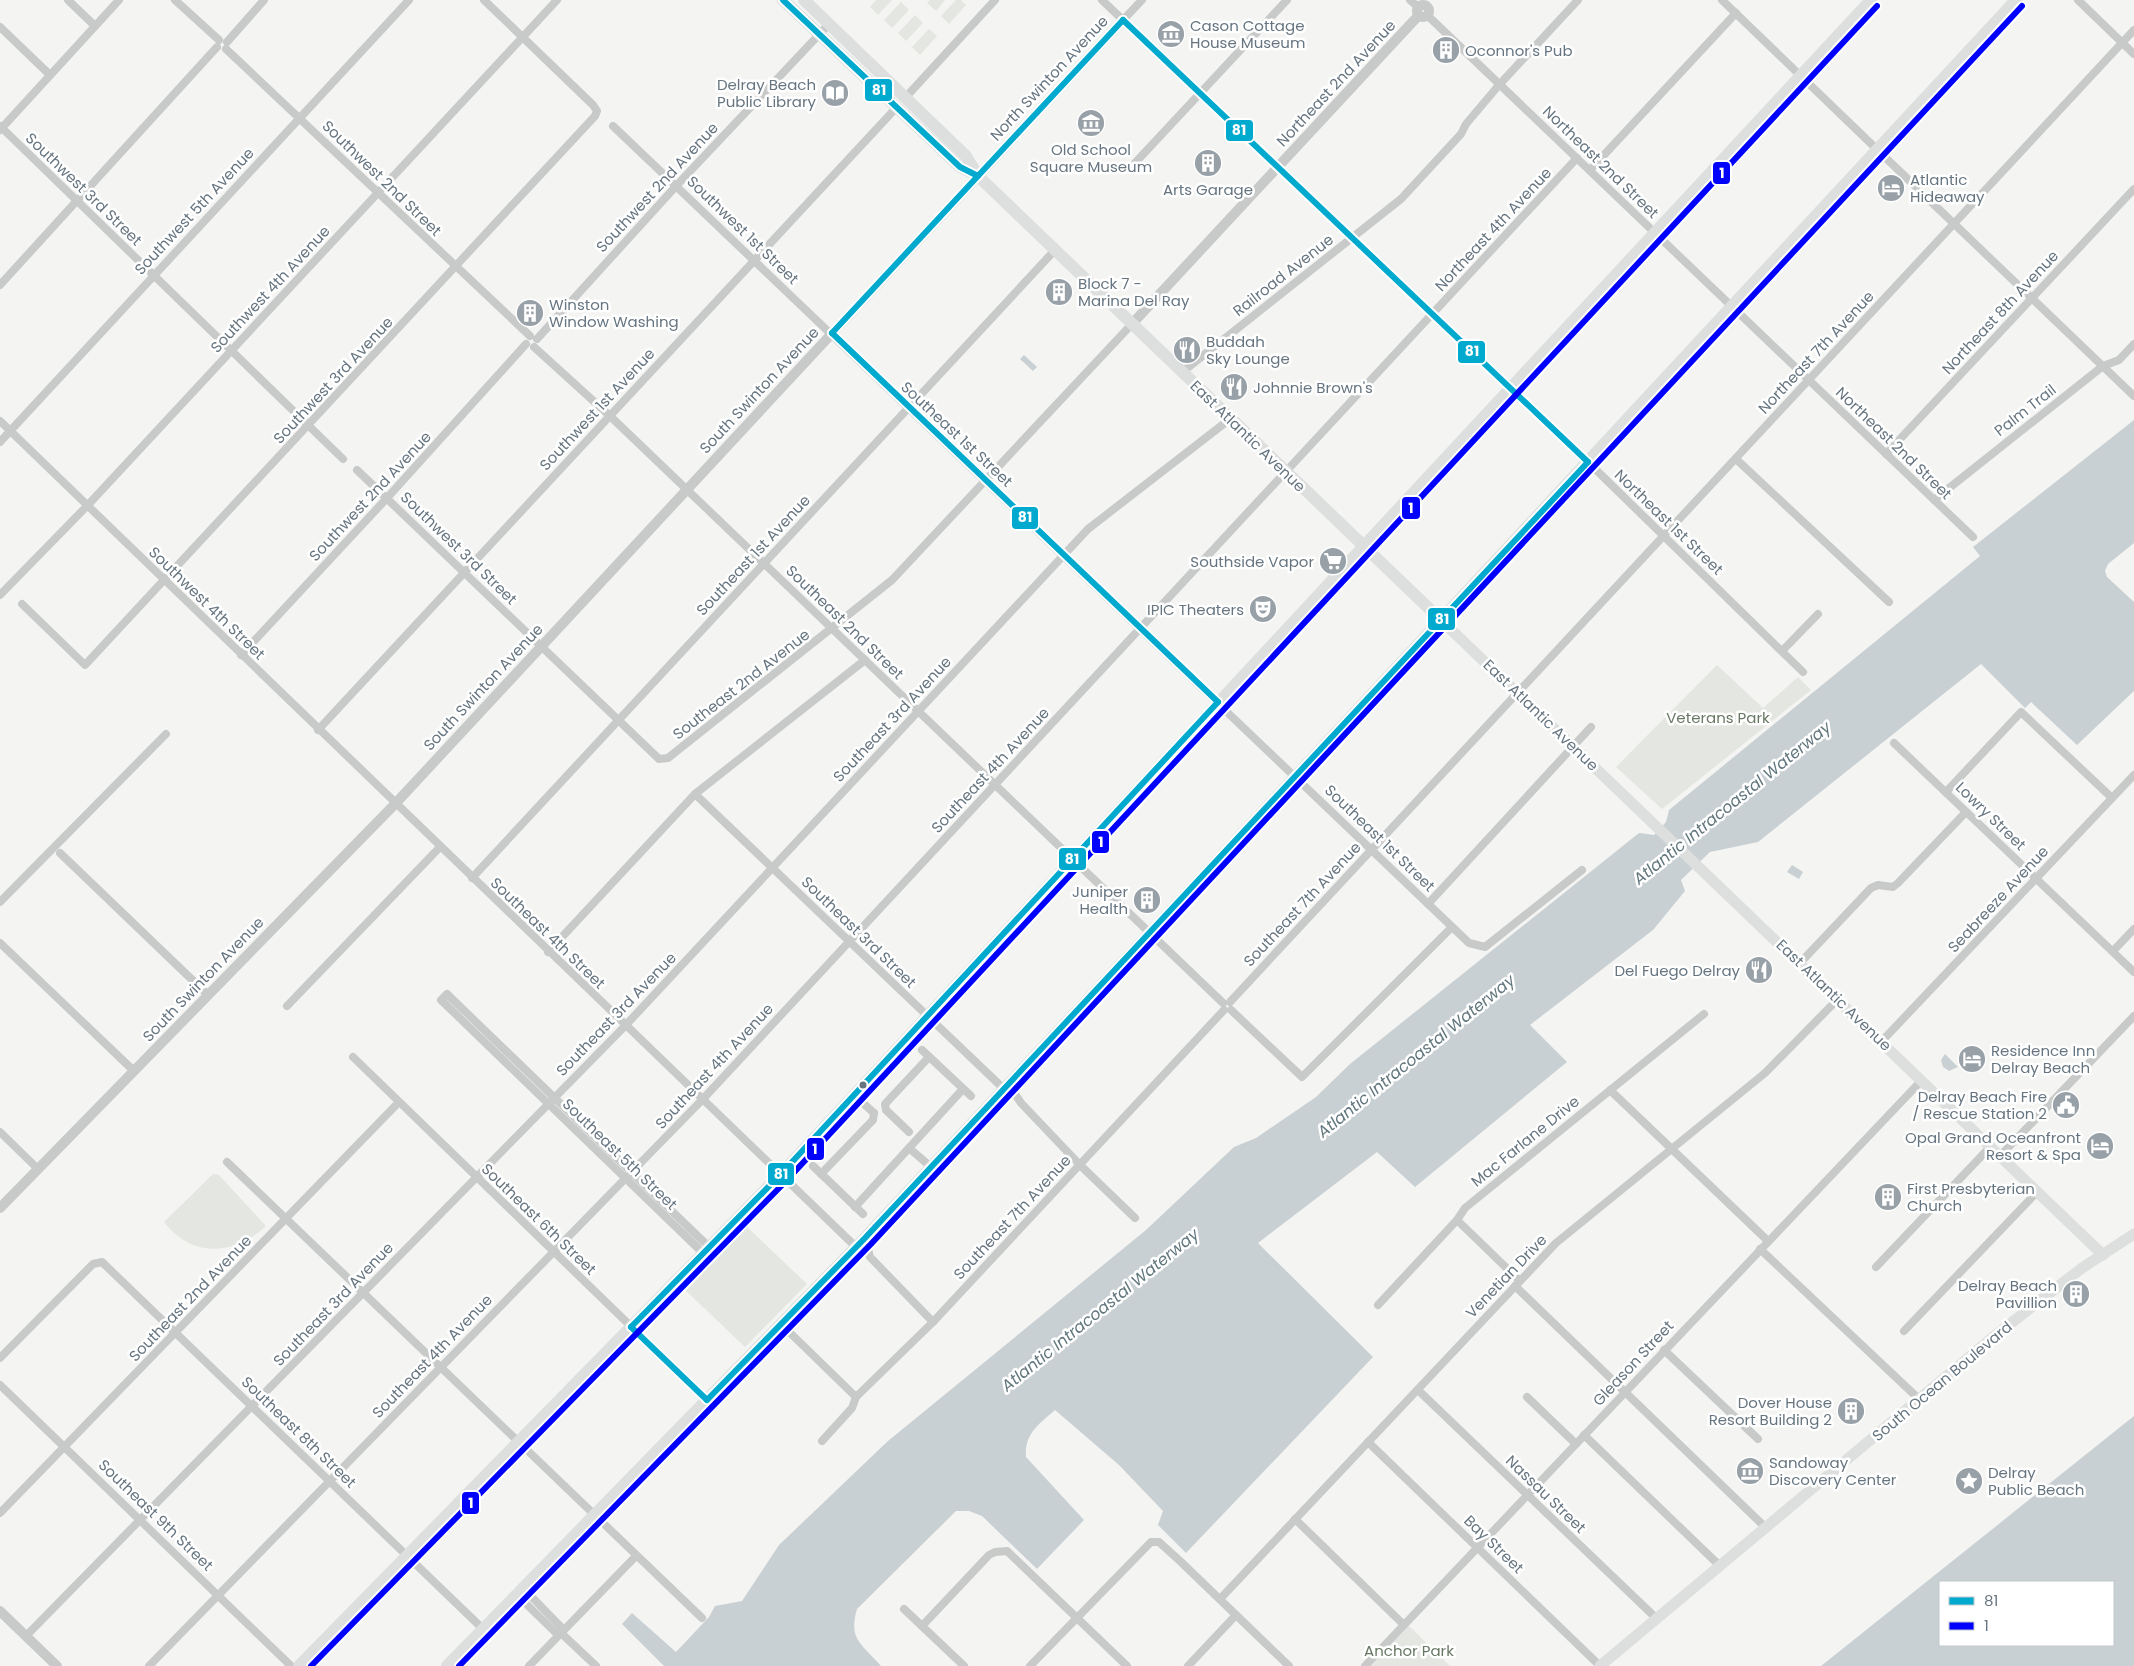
<svg xmlns="http://www.w3.org/2000/svg" width="2134" height="1666" viewBox="0 0 2134 1666" font-family="Poppins,sans-serif">
  <style>
    .green { fill: #e4e6e1 }
    .water { fill: #c9d0d3; fill-rule: evenodd }
    .lines { fill: none; stroke-linecap: round; stroke-linejoin: round }
    .minor { stroke: #c8caca; stroke-width: 8 }
    .tertiary { stroke: #c8caca; stroke-width: 10 }
    .secondary { stroke: #dddede; stroke-width: 11 }
    .primary { stroke: #dddede; stroke-width: 12 }
    .bus-1-casing { stroke: #fff; stroke-width: 10 }
    .bus-2-casing { stroke: #fff; stroke-width: 10 }
    .bus-1 { stroke: #00a9ce; stroke-width: 6 }
    .bus-2 { stroke: #00f; stroke-width: 6 }
    .bus-dot { fill: #667580; stroke: #fff; stroke-width: 2 }
    .labels { text-anchor: middle; dominant-baseline: central; stroke-width: 5; stroke-linejoin: round; paint-order: stroke }
    .poi-label { font-size: 15px; fill: #667580; stroke: #fff; text-anchor: start }
    .street-label { font-size: 15px; fill: #667580; stroke: #fff }
    .park-label { font-size: 15px; fill: #687864; stroke: #fff }
    .water-label { font-size: 16px; font-style: italic; fill: #61767d; stroke: #fff }
    .line-badge { stroke: #fff; stroke-width: 2 }
    .badge-label { font-size: 14px; text-anchor: middle; font-weight: bold; fill: #fff }
  </style>
  <rect width="100%" height="100%" fill="#f4f4f2"/>
  <g class="green">
    <polygon points="876,0 892,0 878,15 870,7"/>
    <polygon points="930,0 945,0 936,11 927,3"/>
    <polygon points="956,0 961,0 966,5 949,24 941,16"/>
    <polygon points="901,2 909,10 892,28 884,20"/>
    <polygon points="915,15 923,23 906,41 898,33"/>
    <polygon points="929,29 937,36 920,55 912,47"/>
    <polygon points="1717,665 1763,708 1798,677 1811,690 1662,809 1616,767"/>
    <path d="M213,1174L219,1175L266,1226C235,1255 192,1259 164,1222Z"/>
    <polygon points="744,1224 807,1284 745,1347 682,1287"/>
    <polygon points="1409,1626 1450,1666 1371,1666"/>
  </g>
  <g class="water">
    <polygon points="1024,355 1037,367 1033,371 1020,359"/>
    <path d="M2134,420V543L2108,564L2105,571L2107,577L2134,602V691L2077,745L2031,702L2025,708L1981,664L1758,842L1710,852L1681,880L1685,891L1653,930L1530,1025L1567,1062L1415,1187L1377,1152L1258,1243L1373,1357L1186,1553L1158,1525L1163,1511L1119,1465L1055,1410C1039,1424 1024,1434 1026,1457L1084,1520L1037,1569L982,1516L969,1511H956L857,1609C848,1640 862,1644 881,1666H664L622,1624L632,1613L676,1652L709,1617L715,1606L742,1601L779,1545L888,1441L1146,1230L1234,1147L1256,1138L1316,1097L1350,1064L1639,833L1654,835L1666,822L1669,810L1980,556L1973,547Z"/>
    <polygon points="1792,865 1803,872 1799,879 1787,872"/>
    <polygon points="1945,1054 1958,1067 1949,1071 1943,1067 1941,1060"/>
    <path d="M2134,1416V1666H1821ZM1940,1582H2113V1645H1940Z"/>
  </g>
  <g class="lines">
    <g class="minor">
      <polyline points="68,0 95,26"/>
      <polyline points="175,0 219,40"/>
      <polyline points="1102,0 1588,462 1803,672"/>
      <polyline points="1410,0 1418,7"/>
      <polyline points="1722,0 1916,187"/>
      <polyline points="2078,0 2134,54"/>
      <polyline points="1427,15 1973,537"/>
      <polyline points="1123,20 1142,0"/>
      <polyline points="0,27 50,75"/>
      <polyline points="227,42 264,0"/>
      <polyline points="226,49 530,336"/>
      <polyline points="905,98 995,0"/>
      <polyline points="0,126 343,459"/>
      <polyline points="613,126 1469,943 1485,947 1582,870"/>
      <polyline points="0,130 119,0"/>
      <polyline points="1135,163 1287,0"/>
      <polyline points="1590,170 1736,13"/>
      <polyline points="1924,195 2134,396"/>
      <polyline points="0,285 217,47"/>
      <polyline points="537,339 677,185 829,24"/>
      <polyline points="534,347 610,416 1223,1003"/>
      <polyline points="1181,373 1401,199 1461,134 1466,124 1499,85 1578,0"/>
      <polyline points="0,421 856,1247"/>
      <polyline points="0,442 409,0"/>
      <polyline points="1886,454 2134,189"/>
      <polyline points="1736,459 1889,602"/>
      <polyline points="357,470 659,759 668,758 892,580 1131,325"/>
      <polyline points="1934,500 2103,366 2119,360 2134,344"/>
      <polyline points="0,595 87,506 557,0"/>
      <polyline points="22,604 85,665 595,116 597,111 593,105 484,0"/>
      <polyline points="1782,651 1818,614"/>
      <polyline points="241,655 387,498 526,344"/>
      <polyline points="318,730 896,108"/>
      <polyline points="1894,743 2134,972"/>
      <polyline points="1946,792 2021,712 2112,798"/>
      <polyline points="695,794 1004,1089"/>
      <polyline points="60,853 208,995"/>
      <polyline points="472,878 1054,251"/>
      <polyline points="0,902 166,734"/>
      <polyline points="1428,904 1591,727"/>
      <polyline points="0,943 134,1071"/>
      <polyline points="2113,951 2134,929"/>
      <polyline points="548,952 695,794 865,660"/>
      <polyline points="1800,963 1871,888 1878,885 1893,887 1898,883 1966,812"/>
      <polyline points="1230,1002 2134,30"/>
      <polyline points="287,1006 440,847"/>
      <polyline points="1231,1010 1302,1077 1452,927"/>
      <polyline points="1882,1041 2134,775"/>
      <polyline points="922,1050 971,1096"/>
      <polyline points="353,1057 707,1400"/>
      <polyline points="1013,1079 1015,1094 1021,1103 1080,1165 1135,1218"/>
      <polyline points="1610,1090 1768,1241"/>
      <polyline points="854,1095 874,1113"/>
      <polyline points="0,1132 38,1169"/>
      <polyline points="909,1132 886,1110 885,1104 929,1057"/>
      <polyline points="909,1148 931,1167"/>
      <polyline points="2001,1155 2134,1016"/>
      <polyline points="227,1162 702,1618"/>
      <polyline points="813,1166 863,1214"/>
      <polyline points="821,1174 873,1120 874,1113"/>
      <polyline points="855,1207 963,1089"/>
      <polyline points="1457,1220 1520,1281"/>
      <polyline points="865,1238 870,1257 933,1322"/>
      <polyline points="1760,1249 1920,1400"/>
      <polyline points="703,1253 441,1000 447,994 709,1247"/>
      <polyline points="1876,1267 1991,1146"/>
      <polyline points="1515,1286 1766,1528"/>
      <polyline points="1378,1305 1457,1220 1465,1208 1704,1014"/>
      <polyline points="781,1324 856,1397"/>
      <polyline points="1904,1331 2038,1191"/>
      <polyline points="1664,1350 1758,1439"/>
      <polyline points="0,1358 93,1264 102,1262 483,1629"/>
      <polyline points="0,1385 291,1666"/>
      <polyline points="1418,1390 1656,1618"/>
      <polyline points="1527,1397 1576,1444"/>
      <polyline points="1584,1435 1720,1566"/>
      <polyline points="822,1441 852,1408 856,1397 933,1322 1224,1010"/>
      <polyline points="1368,1442 1600,1666"/>
      <polyline points="0,1513 399,1102"/>
      <polyline points="1295,1519 1404,1625"/>
      <polyline points="523,1588 561,1627 561,1633"/>
      <polyline points="516,1594 556,1633 561,1633 596,1666"/>
      <polyline points="1220,1599 1556,1243 1765,1073 1838,999"/>
      <polyline points="904,1609 964,1666"/>
      <polyline points="922,1626 989,1555 995,1552 1007,1551 1127,1666"/>
      <polyline points="26,1636 625,1026 1088,529 1230,419"/>
      <polyline points="149,1666 702,1100 1577,158"/>
      <polyline points="529,1666 636,1556"/>
      <polyline points="1030,1666 1151,1542 1159,1542 1180,1561 1289,1666"/>
      <polyline points="1188,1666 1236,1615"/>
      <polyline points="1365,1666 1922,1080"/>
    </g>
    <g class="tertiary">
      <circle cx="1423" cy="11" r="6"/>
      <polyline points="1131,325 1419,15"/>
      <polyline points="0,1208 395,804 1123,20"/>
      <polyline points="0,1611 57,1666"/>
    </g>
    <g class="secondary">
      <polyline points="1441,620 2103,1255"/>
      <polyline points="1600,1666 1997,1334 2082,1268 2134,1234"/>
    </g>
    <g class="primary">
      <polyline points="783,0 960,167 978,176 1441,620"/>
      <polyline points="804,0 966,156 978,176"/>
      <polyline points="299,1666 780,1175 1871,0"/>
      <polyline points="447,1666 865,1238 1193,887 2016,0"/>
    </g>
    <defs>
      <g id="bus-1">
        <polyline points="783,0 960,167 978,176"/>
        <polyline points="1123,20 1588,462"/>
        <polyline points="832,333 1218,702"/>
        <polyline points="832,333 1123,20"/>
        <polyline points="631,1327 780,1175 1218,702"/>
        <polyline points="631,1327 707,1400"/>
        <polyline points="707,1400 865,1238 1588,462"/>
      </g>
      <g id="bus-2">
        <polyline points="311,1666 786,1181 1877,6"/>
        <polyline points="459,1666 871,1244 2022,6"/>
      </g>
    </defs>
    <use href="#bus-1" class="bus-1-casing"/>
    <use href="#bus-2" class="bus-2-casing"/>
    <use href="#bus-1" class="bus-1"/>
    <use href="#bus-2" class="bus-2"/>
  </g>
  <defs>
    <symbol id="museum-disc" viewBox="-11 -11 22 22"><circle r="9.5" fill="#98a1a8" stroke="#fff"/><path d="M0-6L6-3V-2H-6V-3ZM-5-1h2V3h-2ZM-1-1h2V3h-2ZM3-1h2V3H3ZM-6 4H6V6H-6Z" fill="#fff"/></symbol>
    <symbol id="building-disc" viewBox="-11 -11 22 22"><circle r="9.5" fill="#98a1a8" stroke="#fff"/><path d="M-4-6H4V6H1V3H-1V6H-4ZM-2.5-4.3h1.7v1.8h-1.7ZM.8-4.3h1.7v1.8H.8ZM-2.5-1h1.7V.8h-1.7ZM.8-1h1.7V.8H.8Z" fill="#fff"/></symbol>
    <symbol id="library-disc" viewBox="-11 -11 22 22"><circle r="9.5" fill="#98a1a8" stroke="#fff"/><path d="M-6-4Q-3-5.5-.7-3.5V5Q-3 3-6 4ZM6-4Q3-5.5 .7-3.5V5Q3 3 6 4Z" fill="#fff"/></symbol>
    <symbol id="hotel-disc" viewBox="-11 -11 22 22"><circle r="9.5" fill="#98a1a8" stroke="#fff"/><path d="M-6-4.5h1.5V1H6V5H4.5V3h-9V5H-6ZM-4 0a1.8 1.8 0 1 1 3.6 0ZM.5 0V-2.5h3Q6-2.5 6 0Z" fill="#fff"/></symbol>
    <symbol id="restaurant-disc" viewBox="-11 -11 22 22"><circle r="9.5" fill="#98a1a8" stroke="#fff"/><path d="M-5-6h1v4h1v-4h1v4h1v-4h1v5L-1.5 .5V6h-2V.5L-5-1ZM5-6V6H3V1.5H1.5Q1.5-4 5-6Z" fill="#fff"/></symbol>
    <symbol id="supermarket-disc" viewBox="-11 -11 22 22"><circle r="9.5" fill="#98a1a8" stroke="#fff"/><path d="M-6-5.5h2.5l.6 2H6L4.5 2H-2.5L-4.4-4H-6ZM-1.5 3.2a1.3 1.3 0 1 0 .1 0ZM3 3.2a1.3 1.3 0 1 0 .1 0Z" fill="#fff"/></symbol>
    <symbol id="theatre-disc" viewBox="-11 -11 22 22"><circle r="9.5" fill="#98a1a8" stroke="#fff"/><path d="M-5-5.5Q0-4 5-5.5V0Q5 5 0 6Q-5 5-5 0ZM-3.3-2.5H-1v1.5H-3.3ZM1-2.5H3.3v1.5H1ZM-2.8 1Q0 5.5 2.8 1Z" fill="#fff"/></symbol>
    <symbol id="civic-disc" viewBox="-11 -11 22 22"><circle r="9.5" fill="#98a1a8" stroke="#fff"/><path d="M-.6-6.5H3V-4.5H.6V-3L4-1V1h2V6H-6V1h2V-1L-.6-3ZM-1.2 2.5V6h2.4V2.5Z" fill="#fff"/></symbol>
    <symbol id="sight-disc" viewBox="-11 -11 22 22"><circle r="9.5" fill="#98a1a8" stroke="#fff"/><path d="M0-6L1.8-2.2L6-1.7L2.9 1.2L3.7 5.4L0 3.3L-3.7 5.4L-2.9 1.2L-6-1.7L-1.8-2.2Z" fill="#fff"/></symbol>
  </defs>
  <g fill-rule="evenodd">
    <use href="#museum-disc" x="1155" y="18" width="32" height="32"/>
    <use href="#building-disc" x="1430" y="34" width="32" height="32"/>
    <use href="#library-disc" x="819" y="77" width="32" height="32"/>
    <use href="#museum-disc" x="1075" y="107" width="32" height="32"/>
    <use href="#building-disc" x="1192" y="147" width="32" height="32"/>
    <use href="#hotel-disc" x="1875" y="172" width="32" height="32"/>
    <use href="#building-disc" x="1043" y="276" width="32" height="32"/>
    <use href="#building-disc" x="514" y="297" width="32" height="32"/>
    <use href="#restaurant-disc" x="1171" y="334" width="32" height="32"/>
    <use href="#restaurant-disc" x="1218" y="371" width="32" height="32"/>
    <use href="#supermarket-disc" x="1317" y="545" width="32" height="32"/>
    <use href="#theatre-disc" x="1247" y="593" width="32" height="32"/>
    <use href="#building-disc" x="1131" y="884" width="32" height="32"/>
    <use href="#restaurant-disc" x="1743" y="954" width="32" height="32"/>
    <use href="#hotel-disc" x="1956" y="1043" width="32" height="32"/>
    <use href="#civic-disc" x="2050" y="1089" width="32" height="32"/>
    <use href="#hotel-disc" x="2084" y="1130" width="32" height="32"/>
    <use href="#building-disc" x="1872" y="1181" width="32" height="32"/>
    <use href="#building-disc" x="2060" y="1278" width="32" height="32"/>
    <use href="#building-disc" x="1835" y="1395" width="32" height="32"/>
    <use href="#museum-disc" x="1734" y="1455" width="32" height="32"/>
    <use href="#sight-disc" x="1953" y="1465" width="32" height="32"/>
  </g>
  <circle class="bus-dot" cx="863" cy="1085" r="4.5"/>
  <g class="labels">
    <g class="poi-label">
      <text x="1190" y="25">Cason Cottage<tspan x="1190" dy="17">House Museum</tspan></text>
      <text x="1465" y="50">Oconnor's Pub</text>
      <text x="816" y="84" text-anchor="end">Delray Beach<tspan x="816" dy="17">Public Library</tspan></text>
      <text x="1091" y="149" text-anchor="middle">Old School<tspan x="1091" dy="17">Square Museum</tspan></text>
      <text x="1910" y="179">Atlantic<tspan x="1910" dy="17">Hideaway</tspan></text>
      <text x="1208" y="189" text-anchor="middle">Arts Garage</text>
      <text x="1078" y="283">Block 7 -<tspan x="1078" dy="17">Marina Del Ray</tspan></text>
      <text x="549" y="304">Winston<tspan x="549" dy="17">Window Washing</tspan></text>
      <text x="1206" y="341">Buddah<tspan x="1206" dy="17">Sky Lounge</tspan></text>
      <text x="1253" y="387">Johnnie Brown's</text>
      <text x="1314" y="561" text-anchor="end">Southside Vapor</text>
      <text x="1244" y="609" text-anchor="end">IPIC Theaters</text>
      <text x="1128" y="891" text-anchor="end">Juniper<tspan x="1128" dy="17">Health</tspan></text>
      <text x="1740" y="970" text-anchor="end">Del Fuego Delray</text>
      <text x="1991" y="1050">Residence Inn<tspan x="1991" dy="17">Delray Beach</tspan></text>
      <text x="2047" y="1096" text-anchor="end">Delray Beach Fire<tspan x="2047" dy="17">/ Rescue Station 2</tspan></text>
      <text x="2081" y="1137" text-anchor="end">Opal Grand Oceanfront<tspan x="2081" dy="17">Resort &amp; Spa</tspan></text>
      <text x="1907" y="1188">First Presbyterian<tspan x="1907" dy="17">Church</tspan></text>
      <text x="2057" y="1285" text-anchor="end">Delray Beach<tspan x="2057" dy="17">Pavillion</tspan></text>
      <text x="1832" y="1402" text-anchor="end">Dover House<tspan x="1832" dy="17">Resort Building 2</tspan></text>
      <text x="1769" y="1462">Sandoway<tspan x="1769" dy="17">Discovery Center</tspan></text>
      <text x="1988" y="1472">Delray<tspan x="1988" dy="17">Public Beach</tspan></text>
    </g>
    <g class="street-label">
      <text transform="translate(1049 78) rotate(-47)">North Swinton Avenue</text>
      <text transform="translate(1336 83) rotate(-47)">Northeast 2nd Avenue</text>
      <text transform="translate(1601 162) rotate(44)">Northeast 2nd Street</text>
      <text transform="translate(382 178) rotate(44)">Southwest 2nd Street</text>
      <text transform="translate(657 187) rotate(-47)">Southwest 2nd Avenue</text>
      <text transform="translate(84 189) rotate(44)">Southwest 3rd Street</text>
      <text transform="translate(194 211) rotate(-47)">Southwest 5th Avenue</text>
      <text transform="translate(1493 229) rotate(-47)">Northeast 4th Avenue</text>
      <text transform="translate(743 230) rotate(44)">Southwest 1st Street</text>
      <text transform="translate(1283 275) rotate(-38)">Railroad Avenue</text>
      <text transform="translate(270 289) rotate(-47)">Southwest 4th Avenue</text>
      <text transform="translate(2000 312) rotate(-47)">Northeast 8th Avenue</text>
      <text transform="translate(1816 352) rotate(-47)">Northeast 7th Avenue</text>
      <text transform="translate(333 380) rotate(-47)">Southwest 3rd Avenue</text>
      <text transform="translate(759 390) rotate(-47)">South Swinton Avenue</text>
      <text transform="translate(597 409) rotate(-47)">Southwest 1st Avenue</text>
      <text transform="translate(2025 410) rotate(-38)">Palm Trail</text>
      <text transform="translate(957 434) rotate(43)">Southeast 1st Street</text>
      <text transform="translate(1248 436) rotate(44)">East Atlantic Avenue</text>
      <text transform="translate(1894 443) rotate(44)">Northeast 2nd Street</text>
      <text transform="translate(370 496) rotate(-47)">Southwest 2nd Avenue</text>
      <text transform="translate(1669 522) rotate(44)">Northeast 1st Street</text>
      <text transform="translate(459 548) rotate(44)">Southwest 3rd Street</text>
      <text transform="translate(753 555) rotate(-47)">Southeast 1st Avenue</text>
      <text transform="translate(207 603) rotate(44)">Southwest 4th Street</text>
      <text transform="translate(845 622) rotate(44)">Southeast 2nd Street</text>
      <text transform="translate(741 684) rotate(-38)">Southeast 2nd Avenue</text>
      <text transform="translate(483 687) rotate(-47)">South Swinton Avenue</text>
      <text transform="translate(1541 715) rotate(44)">East Atlantic Avenue</text>
      <text transform="translate(892 719) rotate(-47)">Southeast 3rd Avenue</text>
      <text transform="translate(990 770) rotate(-47)">Southeast 4th Avenue</text>
      <text transform="translate(1991 816) rotate(44)">Lowry Street</text>
      <text transform="translate(1380 838) rotate(44)">Southeast 1st Street</text>
      <text transform="translate(1998 899) rotate(-47)">Seabreeze Avenue</text>
      <text transform="translate(1302 904) rotate(-47)">Southeast 7th Avenue</text>
      <text transform="translate(859 932) rotate(44)">Southeast 3rd Street</text>
      <text transform="translate(548 933) rotate(44)">Southeast 4th Street</text>
      <text transform="translate(203 979) rotate(-46)">South Swinton Avenue</text>
      <text transform="translate(1834 995) rotate(44)">East Atlantic Avenue</text>
      <text transform="translate(616 1014) rotate(-46)">Southeast 3rd Avenue</text>
      <text transform="translate(714 1066) rotate(-47)">Southeast 4th Avenue</text>
      <text transform="translate(1525 1141) rotate(-39)">Mac Farlane Drive</text>
      <text transform="translate(620 1154) rotate(44)">Southeast 5th Street</text>
      <text transform="translate(1012 1217) rotate(-47)">Southeast 7th Avenue</text>
      <text transform="translate(539 1219) rotate(44)">Southeast 6th Street</text>
      <text transform="translate(1506 1276) rotate(-46)">Venetian Drive</text>
      <text transform="translate(190 1298) rotate(-46)">Southeast 2nd Avenue</text>
      <text transform="translate(333 1304) rotate(-46)">Southeast 3rd Avenue</text>
      <text transform="translate(432 1356) rotate(-46)">Southeast 4th Avenue</text>
      <text transform="translate(1633 1363) rotate(-47)">Gleason Street</text>
      <text transform="translate(1942 1381) rotate(-40)">South Ocean Boulevard</text>
      <text transform="translate(299 1432) rotate(44)">Southeast 8th Street</text>
      <text transform="translate(1546 1494) rotate(44)">Nassau Street</text>
      <text transform="translate(156 1515) rotate(44)">Southeast 9th Street</text>
      <text transform="translate(1494 1544) rotate(44)">Bay Street</text>
    </g>
    <g class="park-label">
      <text x="1718" y="717">Veterans Park</text>
      <text x="1409" y="1650">Anchor Park</text>
    </g>
    <g class="water-label">
      <text transform="translate(1732 803) rotate(-39)">Atlantic Intracoastal Waterway</text>
      <text transform="translate(1416 1056) rotate(-39)">Atlantic Intracoastal Waterway</text>
      <text transform="translate(1100 1310) rotate(-39)">Atlantic Intracoastal Waterway</text>
    </g>
  </g>
  <g class="line-badge">
    <rect x="864" y="78" width="29" height="24" rx="5" fill="#00a9ce"/>
    <rect x="1225" y="119" width="29" height="23" rx="5" fill="#00a9ce"/>
    <rect x="1712" y="161" width="19" height="24" rx="5" fill="#00f"/>
    <rect x="1457" y="340" width="29" height="24" rx="5" fill="#00a9ce"/>
    <rect x="1401" y="496" width="20" height="24" rx="5" fill="#00f"/>
    <rect x="1011" y="506" width="28" height="24" rx="5" fill="#00a9ce"/>
    <rect x="1427" y="607" width="29" height="24" rx="5" fill="#00a9ce"/>
    <rect x="1091" y="830" width="19" height="24" rx="5" fill="#00f"/>
    <rect x="1058" y="847" width="29" height="24" rx="5" fill="#00a9ce"/>
    <rect x="806" y="1137" width="19" height="24" rx="5" fill="#00f"/>
    <rect x="767" y="1162" width="28" height="24" rx="5" fill="#00a9ce"/>
    <rect x="461" y="1491" width="19" height="24" rx="5" fill="#00f"/>
  </g>
  <g class="badge-label">
    <text x="879" y="95">81</text>
    <text x="1239" y="135">81</text>
    <text x="1722" y="178">1</text>
    <text x="1472" y="356">81</text>
    <text x="1411" y="513">1</text>
    <text x="1025" y="522">81</text>
    <text x="1442" y="624">81</text>
    <text x="1101" y="847">1</text>
    <text x="1072" y="864">81</text>
    <text x="815" y="1154">1</text>
    <text x="781" y="1179">81</text>
    <text x="471" y="1508">1</text>
  </g>
  <rect x="1939" y="1581" width="175" height="65" fill="#ffffff" stroke="#c2c8cc"/>
  <rect x="1949" y="1597" width="25" height="8" fill="#00a9ce" stroke="#c2c8cc"/>
  <text x="1984" y="1606" font-size="15" fill="#667580">81</text>
  <rect x="1949" y="1622" width="25" height="8" fill="#0000ff" stroke="#c2c8cc"/>
  <text x="1984" y="1631" font-size="15" fill="#667580">1</text>
</svg>
